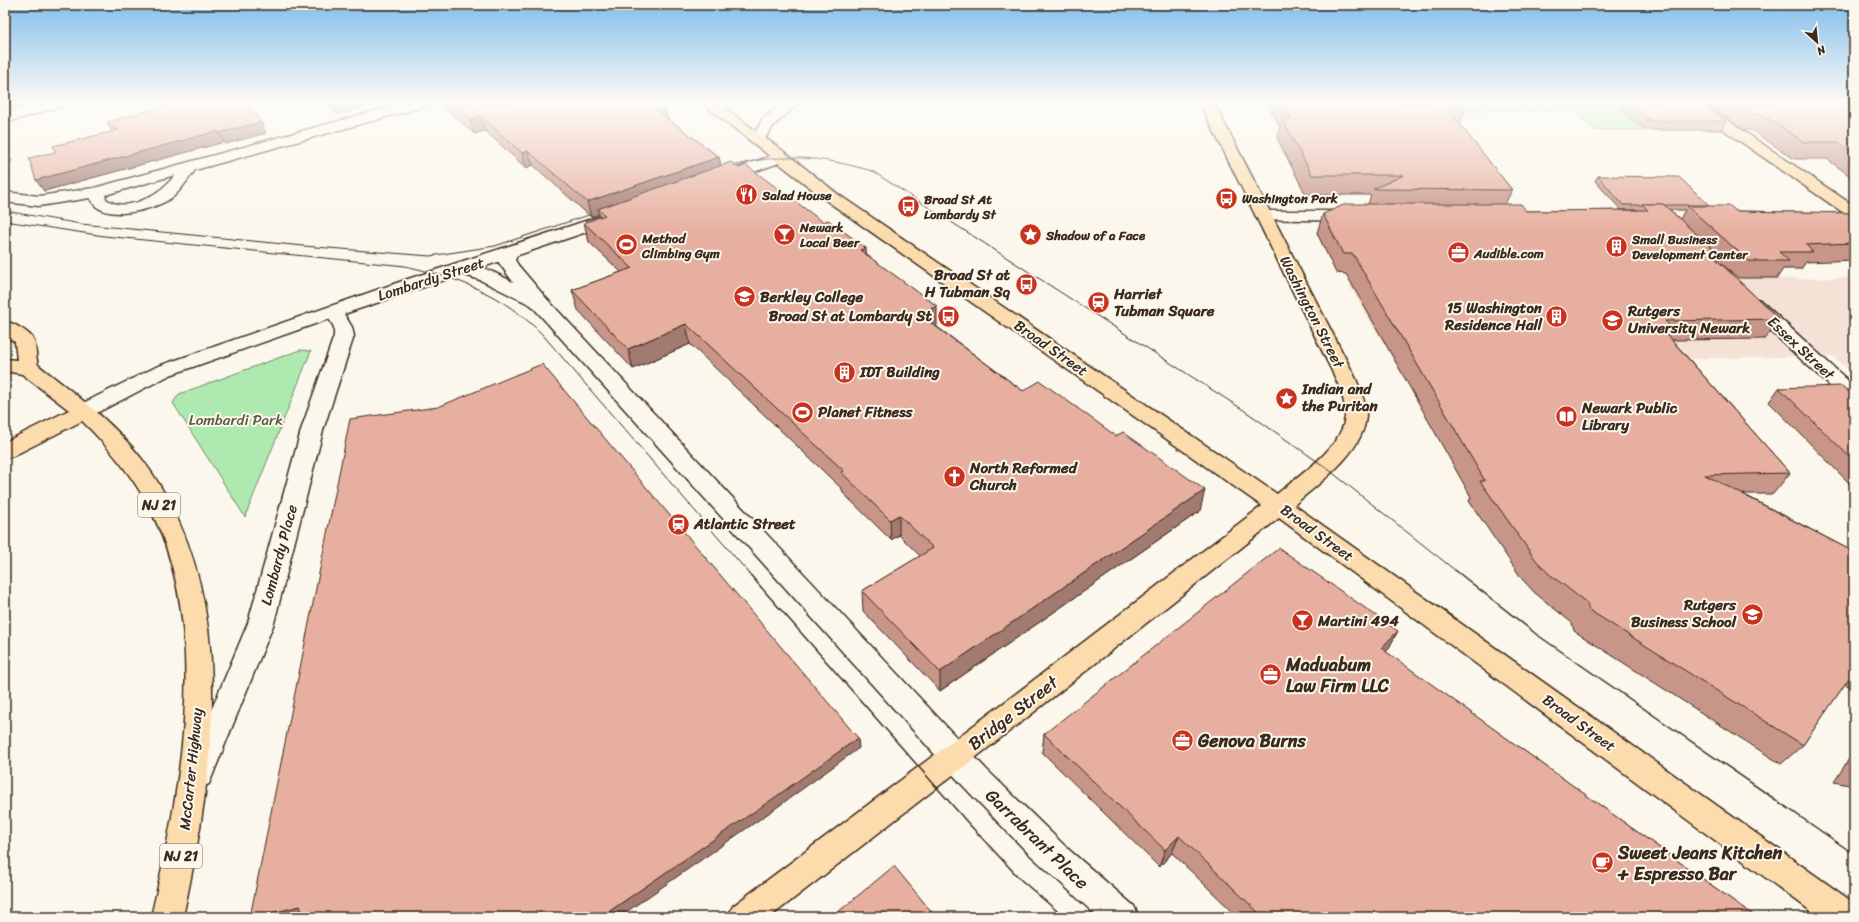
<svg xmlns="http://www.w3.org/2000/svg" width="1859" height="922" viewBox="0 0 1859 922" font-family="Sriracha,sans-serif">
  <style>
    .built { fill: #f5e1d5 }
    .green { fill: #aeeaaf; stroke: #748a66 }
    .lines { fill: none; stroke-linecap: round; stroke-linejoin: round }
    .minor-casing { stroke: #3b2a1e; stroke-width: 3 }
    .tertiary-casing { stroke: #3b2a1e; stroke-width: 3 }
    .primary-casing { stroke: #3b2a1e; stroke-width: 3 }
    .minor { fill: #fbf7ec; fill-rule: evenodd }
    .tertiary { fill: #fbf7ec; fill-rule: evenodd }
    .primary { fill: #fcdcac; fill-rule: evenodd }
    .tram-far1 { stroke: #3b2a1e; stroke-width: 1 }
    .tram { stroke: #3b2a1e; stroke-width: 1.5 }
    .wall { fill: #c79689; stroke: #3b2a1e; fill-rule: evenodd }
    .shaded-wall { fill: #a27a6f; stroke: #3b2a1e }
    .building { fill: #e7af9f; stroke: #3b2a1e }
    .labels { text-anchor: middle; dominant-baseline: central; stroke-width: 4; stroke-linejoin: round; paint-order: stroke }
    .far-poi-label { font-size: 13px; font-weight: bold; fill: #3b2a1e; stroke: #fbf7ec; text-anchor: start }
    .shield { fill: #fbf7ec; stroke: #75685c; stroke-width: 1 }
    .shield-label { font-size: 14px; font-weight: bold; fill: #3b2a1e }
    .poi-label { font-size: 15px; font-weight: bold; fill: #3b2a1e; stroke: #fbf7ec; text-anchor: start }
    .street-label { font-size: 15px; fill: #3b2a1e; stroke: #fbf7ec }
    .park-label { font-size: 15px; fill: #585a42; stroke: #fbf7ec }
    .near-poi-label { font-size: 18px; font-weight: bold; fill: #3b2a1e; stroke: #fbf7ec; text-anchor: start }
    .near-street-label { font-size: 18px; fill: #3b2a1e; stroke: #fbf7ec }
  </style>
  <rect width="100%" height="100%" fill="#fbf7ec"/>
  <filter id="ink" filterUnits="userSpaceOnUse"><feTurbulence type="fractalNoise" baseFrequency=".025" numOctaves="2"/><feDisplacementMap in="SourceGraphic" scale="8" xChannelSelector="R" yChannelSelector="G"/><feConvolveMatrix kernelMatrix="1 2 1 2 8 2 1 2 1" color-interpolation-filters="sRGB"/></filter>
  <g filter="url(#ink)">
    <polygon class="built" points="1723,228 1780,279 1854,278 1854,375 1833,356 1395,364 1349,285 1741,279 1689,229"/>
    <g class="green">
      <polygon points="1438,103 1667,103 1624,112 1646,130 1595,130 1572,110 1445,111"/>
      <polygon points="300,350 311,351 245,517 173,403 179,394"/>
    </g>
    <g class="lines">
      <defs>
        <g id="minor">
          <polygon points="42,103 64,103 62,106 5,123 5,114"/>
          <path d="M404,103H428L426,106L195,170C188,179 182,189 174,196C157,210 100,225 90,198L39,206L5,202V192L39,196L94,188ZM175,175C162,193 127,215 106,199L105,195Z"/>
          <path d="M713,103H736C731,109 717,112 710,110L708,107Z"/>
          <polygon points="783,103 799,103 774,125 763,142 753,142 751,139 763,119"/>
          <path d="M509,248L515,249L518,253L515,260L518,265L546,298L986,769L1068,849L1134,906L1139,917H1098L1026,851L965,788L531,305L480,280L456,272L453,268L456,264C472,260 499,275 513,282L497,260L503,249Z"/>
          <polygon points="1753,298 1760,300 1854,386 1854,404 1847,402 1746,308 1744,304 1746,300"/>
        </g>
        <g id="tertiary">
          <polygon points="782,152 787,154 790,157 787,160 723,183 717,181 715,178 717,175"/>
          <polygon points="1264,211 1352,211 1358,213 1360,216 1358,219 1352,221 1258,219 1256,216 1258,213"/>
          <polygon points="613,212 619,213 621,217 619,221 344,314 352,327 354,336 324,427 274,623 209,784 199,788 189,784 184,775 248,623 302,427 334,336 334,327 329,319 170,375 91,416 84,418 77,416 74,411 77,406 156,367 408,279"/>
        </g>
        <g id="primary">
          <path d="M702,103H718L787,154L839,195L1277,494C1300,475 1343,447 1345,416C1346,402 1340,388 1334,375L1200,103H1214L1354,375C1360,388 1366,402 1366,416C1364,452 1319,483 1294,505L1854,903V917H1819L1279,518L1029,716L770,917H728L733,906L1009,699L1262,506L827,201Z"/>
          <polygon points="1685,103 1702,103 1854,206 1854,218 1848,216"/>
          <path d="M5,321C13,323 30,332 34,340C36,348 36,358 38,365C75,394 112,421 141,458C242,590 215,766 183,917H151C180,792 212,629 150,509C133,476 108,446 82,421L13,456L5,458V442L69,410L22,374L5,371V359L17,360L15,342L5,336Z"/>
        </g>
      </defs>
      <use href="#minor" class="minor-casing"/>
      <use href="#tertiary" class="tertiary-casing"/>
      <use href="#primary" class="primary-casing"/>
      <use href="#minor" class="minor"/>
      <use href="#tertiary" class="tertiary"/>
      <use href="#primary" class="primary"/>
      <g class="tram-far1">
        <path d="M725,168C778,152 820,156 872,171L1245,411L1324,466L1456,571"/>
        <polyline points="5,211 81,224 303,246 430,256 495,246 598,212"/>
        <path d="M5,221L104,236L405,266C459,278 502,294 542,334L747,571"/>
      </g>
      <g class="tram">
        <polyline points="746,570 968,823 1021,880 1064,917"/>
        <polyline points="1455,570 1536,634 1854,854"/>
      </g>
    </g>
    <g class="wall">
      <polygon points="327,103 378,103 337,114"/>
      <polygon points="440,103 658,103 665,108 667,118 719,157 721,166 866,255 937,326 936,326 1023,391 1200,511 940,691 863,611 862,591 920,556 899,535 891,540 843,493 842,489 690,344 633,369 578,310 572,290 621,272 589,242 584,223 600,217 599,214 591,217 533,165 526,168 485,131 474,134"/>
      <path d="M1269,103H1462L1466,108L1460,125L1512,190L1505,204L1526,211L1639,210H1621L1595,181L1598,176L1709,205L1708,206L1736,211L1854,213V260L1806,262L1801,269H1783L1777,278H1738L1721,263V264L1779,319L1765,339L1672,340L1790,473L1773,494H1743L1854,552V689L1845,684L1803,745L1781,764L1574,631L1572,623L1535,593L1522,579L1469,501L1471,497L1384,341L1346,274L1336,273L1317,233L1323,214L1368,204L1371,195H1306L1277,138L1280,127L1269,108L1270,105ZM1669,210H1685L1680,219Z"/>
      <polygon points="1622,103 1701,103 1726,121 1721,130 1646,130 1619,109"/>
      <polygon points="1707,103 1854,103 1854,179 1827,159 1794,159 1751,130 1744,130 1707,104"/>
      <polygon points="107,122 266,133 225,144 224,142 44,191 36,180 55,152 112,132"/>
      <polygon points="1779,388 1854,396 1854,488 1769,402"/>
      <polygon points="1388,650 1386,652 1756,917 1238,917 1172,853 1159,867 1042,752 1044,734"/>
      <polygon points="1854,751 1854,786 1834,782"/>
    </g>
    <g class="shaded-wall">
      <polygon points="5,103 30,103 5,111"/>
      <polygon points="332,103 378,103 337,114"/>
      <polygon points="665,108 667,122 656,110"/>
      <polygon points="481,116 485,131 474,134 470,120"/>
      <polygon points="261,122 266,133 225,144 219,133"/>
      <polygon points="218,131 224,142 44,191 36,180"/>
      <polygon points="528,151 533,165 526,168 522,153"/>
      <polygon points="5,152 12,161 5,163"/>
      <polygon points="719,157 722,171 598,209 599,214 591,217 587,202"/>
      <polygon points="866,248 867,267 860,250"/>
      <polygon points="937,306 937,326 919,334 919,314"/>
      <polygon points="686,324 690,344 633,369 628,349"/>
      <polygon points="1205,490 1200,511 940,691 940,672"/>
      <polygon points="899,515 899,535 891,540 890,520"/>
      <polygon points="1398,631 1388,650 1371,667 1381,648"/>
      <polygon points="858,738 859,748 776,808 619,917 601,917"/>
      <polygon points="1179,836 1172,853 1159,867 1165,850"/>
      <polygon points="300,906 310,915 301,917 257,917"/>
    </g>
    <g class="building">
      <polygon points="177,103 248,103 261,122 219,133 218,131 36,180 29,158 55,152 53,146 118,130 107,122"/>
      <polygon points="451,103 658,103 665,108 656,110 719,157 587,202 528,151 522,153 481,116 470,120"/>
      <polygon points="1282,103 1462,103 1466,108 1447,108 1512,190 1373,189 1404,175 1312,175 1282,119 1292,119"/>
      <polygon points="1628,103 1701,103 1726,121 1651,121"/>
      <polygon points="1737,103 1854,103 1854,154 1838,142 1804,142 1761,114 1753,114"/>
      <polygon points="731,162 739,168 746,165 823,222 828,220 866,248 860,250 937,306 919,314 1023,391 1040,381 1116,436 1123,432 1205,490 940,672 862,591 933,548 899,515 890,520 841,472 844,471 686,324 628,349 572,290 632,268 584,223 605,215 598,209"/>
      <polygon points="1598,176 1679,177 1709,205 1664,205 1663,204 1642,204 1642,205 1623,205"/>
      <polygon points="1346,204 1521,204 1526,211 1648,210 1642,204 1663,204 1724,259 1716,259 1779,319 1665,321 1671,327 1660,327 1790,473 1705,475 1854,552 1854,671 1803,745 1589,610 1587,603 1548,573 1535,559 1480,481 1485,481 1392,321 1353,254 1343,254 1323,214"/>
      <polygon points="1687,206 1730,206 1736,211 1854,213 1854,243 1806,245 1813,252 1779,252 1789,261 1749,261"/>
      <polygon points="542,364 858,738 774,798 601,917 304,917 300,906 257,917 250,917 350,419 438,407"/>
      <polygon points="1842,386 1854,396 1854,461 1779,388"/>
      <polygon points="1279,548 1398,631 1381,648 1756,917 1263,917 1179,836 1165,850 1044,734"/>
      <polygon points="894,866 936,917 832,917"/>
    </g>
  </g>
  <linearGradient id="sky" x2="0" y2="1"><stop stop-color="#84beeb"/><stop offset="0.44" stop-color="#fdfbf6"/><stop offset="1" stop-color="#fdfbf6" stop-opacity="0"/></linearGradient>
  <rect width="1859" height="232" fill="url(#sky)"/>
  <defs>
    <symbol id="restaurant-disc" viewBox="-11 -11 22 22"><circle r="9.5" fill="#c8321e" stroke="#fbf7ec"/><path d="M-5-6h1v4h1v-4h1v4h1v-4h1v5L-1.5 .5V6h-2V.5L-5-1ZM5-6V6H3V1.5H1.5Q1.5-4 5-6Z" fill="#fff"/></symbol>
    <symbol id="bus-disc" viewBox="-11 -11 22 22"><circle r="9.5" fill="#c8321e" stroke="#fbf7ec"/><path d="M-5-6H5V4H4V6H2V4H-2V6H-4V4H-5ZM-3.5-4V0h7V-4ZM-3.5 1.2v1.5H-2V1.2ZM2 1.2v1.5H3.5V1.2Z" fill="#fff"/></symbol>
    <symbol id="bar-disc" viewBox="-11 -11 22 22"><circle r="9.5" fill="#c8321e" stroke="#fbf7ec"/><path d="M-6-5H6L.8 .8V4.5H3.5V6h-7V4.5H-.8V.8Z" fill="#fff"/></symbol>
    <symbol id="sight-disc" viewBox="-11 -11 22 22"><circle r="9.5" fill="#c8321e" stroke="#fbf7ec"/><path d="M0-6L1.8-2.2L6-1.7L2.9 1.2L3.7 5.4L0 3.3L-3.7 5.4L-2.9 1.2L-6-1.7L-1.8-2.2Z" fill="#fff"/></symbol>
    <symbol id="stadium-disc" viewBox="-11 -11 22 22"><circle r="9.5" fill="#c8321e" stroke="#fbf7ec"/><path d="M0-5a6.5 5 0 1 0 0 10a6.5 5 0 1 0 0-10ZM-3.5-1.8h7v3.6h-7Z" fill="#fff"/></symbol>
    <symbol id="building-disc" viewBox="-11 -11 22 22"><circle r="9.5" fill="#c8321e" stroke="#fbf7ec"/><path d="M-4-6H4V6H1V3H-1V6H-4ZM-2.5-4.3h1.7v1.8h-1.7ZM.8-4.3h1.7v1.8H.8ZM-2.5-1h1.7V.8h-1.7ZM.8-1h1.7V.8H.8Z" fill="#fff"/></symbol>
    <symbol id="office-disc" viewBox="-11 -11 22 22"><circle r="9.5" fill="#c8321e" stroke="#fbf7ec"/><path d="M-6-3h4V-5.5h4V-3h4V5H-6ZM-1-4.5V-3h2v-1.5ZM-6 0V1H6V0Z" fill="#fff"/></symbol>
    <symbol id="university-disc" viewBox="-11 -11 22 22"><circle r="9.5" fill="#c8321e" stroke="#fbf7ec"/><path d="M0-5L7-2L0 1L-7-2ZM-4 1L0 2.5L4 1V4Q0 6-4 4Z" fill="#fff"/></symbol>
    <symbol id="station-disc" viewBox="-11 -11 22 22"><circle r="9.5" fill="#c8321e" stroke="#fbf7ec"/><path d="M-3-6H3Q5-6 5-4V2Q5 4 3 4L4.5 6H3L1.5 4h-3L-3 6H-4.5L-3 4Q-5 4-5 2V-4Q-5-6-3-6ZM-3.5-4v3h7v-3ZM-3.5 1v1.5H-2V1ZM2 1v1.5H3.5V1Z" fill="#fff"/></symbol>
    <symbol id="library-disc" viewBox="-11 -11 22 22"><circle r="9.5" fill="#c8321e" stroke="#fbf7ec"/><path d="M-6-4Q-3-5.5-.7-3.5V5Q-3 3-6 4ZM6-4Q3-5.5 .7-3.5V5Q3 3 6 4Z" fill="#fff"/></symbol>
    <symbol id="church-disc" viewBox="-11 -11 22 22"><circle r="9.5" fill="#c8321e" stroke="#fbf7ec"/><path d="M-1.2-6h2.4v3.5h3.3v2.4h-3.3V6h-2.4V-.1h-3.3v-2.4h3.3Z" fill="#fff"/></symbol>
    <symbol id="cafe-disc" viewBox="-11 -11 22 22"><circle r="9.5" fill="#c8321e" stroke="#fbf7ec"/><path d="M-5.5-4.5H6V0H3Q3 3.5 0 3.5H-2.5Q-5.5 3.5-5.5 0ZM3-3.2v2h1.7v-2ZM-6 4.5H4V6H-6Z" fill="#fff"/></symbol>
  </defs>
  <g fill-rule="evenodd">
    <use href="#restaurant-disc" x="734" y="182" width="25" height="25"/>
    <use href="#bus-disc" x="1214" y="186" width="25" height="25"/>
    <use href="#bus-disc" x="896" y="194" width="25" height="25"/>
    <use href="#bar-disc" x="772" y="222" width="25" height="25"/>
    <use href="#sight-disc" x="1018" y="222" width="25" height="25"/>
    <use href="#stadium-disc" x="614" y="232" width="25" height="25"/>
    <use href="#building-disc" x="1604" y="234" width="25" height="25"/>
    <use href="#office-disc" x="1446" y="240" width="25" height="25"/>
    <use href="#bus-disc" x="1014" y="272" width="25" height="25"/>
    <use href="#university-disc" x="732" y="284" width="25" height="25"/>
    <use href="#station-disc" x="1086" y="290" width="25" height="25"/>
    <use href="#bus-disc" x="936" y="304" width="25" height="25"/>
    <use href="#building-disc" x="1544" y="304" width="25" height="25"/>
    <use href="#university-disc" x="1600" y="308" width="25" height="25"/>
    <use href="#building-disc" x="832" y="360" width="25" height="25"/>
    <use href="#sight-disc" x="1274" y="386" width="25" height="25"/>
    <use href="#stadium-disc" x="790" y="400" width="25" height="25"/>
    <use href="#library-disc" x="1554" y="404" width="25" height="25"/>
    <use href="#church-disc" x="942" y="464" width="25" height="25"/>
    <use href="#station-disc" x="666" y="512" width="25" height="25"/>
    <use href="#university-disc" x="1740" y="602" width="25" height="25"/>
    <use href="#bar-disc" x="1290" y="608" width="25" height="25"/>
    <use href="#office-disc" x="1258" y="662" width="25" height="25"/>
    <use href="#office-disc" x="1170" y="728" width="25" height="25"/>
    <use href="#cafe-disc" x="1590" y="850" width="25" height="25"/>
  </g>
  <g class="labels">
    <g class="far-poi-label">
      <text x="762" y="195">Salad House</text>
      <text x="1242" y="198">Washington Park</text>
      <text x="924" y="199">Broad St At<tspan x="924" dy="15">Lombardy St</tspan></text>
      <text x="800" y="227">Newark<tspan x="800" dy="15">Local Beer</tspan></text>
      <text x="1046" y="235">Shadow of a Face</text>
      <text x="642" y="238">Method<tspan x="642" dy="15">Climbing Gym</tspan></text>
      <text x="1632" y="239">Small Business<tspan x="1632" dy="15">Development Center</tspan></text>
      <text x="1474" y="253">Audible.com</text>
    </g>
    <g class="shield">
      <rect x="138" y="493" width="42" height="24" rx="3"/>
      <rect x="160" y="844" width="42" height="24" rx="3"/>
    </g>
    <g class="shield-label">
      <text x="159" y="505">NJ 21</text>
      <text x="181" y="856">NJ 21</text>
    </g>
    <g class="poi-label">
      <text x="1010" y="275" text-anchor="end">Broad St at<tspan x="1010" dy="17">H Tubman Sq</tspan></text>
      <text x="1114" y="294">Harriet<tspan x="1114" dy="17">Tubman Square</tspan></text>
      <text x="760" y="297">Berkley College</text>
      <text x="1542" y="308" text-anchor="end">15 Washington<tspan x="1542" dy="17">Residence Hall</tspan></text>
      <text x="1628" y="311">Rutgers<tspan x="1628" dy="17">University Newark</tspan></text>
      <text x="932" y="316" text-anchor="end">Broad St at Lombardy St</text>
      <text x="860" y="372">IDT Building</text>
      <text x="1302" y="389">Indian and<tspan x="1302" dy="17">the Puritan</tspan></text>
      <text x="1582" y="408">Newark Public<tspan x="1582" dy="17">Library</tspan></text>
      <text x="818" y="412">Planet Fitness</text>
      <text x="970" y="468">North Reformed<tspan x="970" dy="17">Church</tspan></text>
      <text x="694" y="524">Atlantic Street</text>
      <text x="1736" y="605" text-anchor="end">Rutgers<tspan x="1736" dy="17">Business School</tspan></text>
      <text x="1318" y="621">Martini 494</text>
    </g>
    <g class="street-label">
      <text transform="translate(431 279) rotate(-18)">Lombardy Street</text>
      <text transform="translate(1312 312) rotate(63)">Washington Street</text>
      <text transform="translate(1051 348) rotate(35)">Broad Street</text>
      <text transform="translate(1801 348) rotate(43)">Essex Street</text>
      <text transform="translate(1317 533) rotate(36)">Broad Street</text>
      <text transform="translate(279 555) rotate(-75)">Lombardy Place</text>
      <text transform="translate(1579 723) rotate(36)">Broad Street</text>
      <text transform="translate(191 769) rotate(-84)">McCarter Highway</text>
    </g>
    <g class="park-label">
      <text x="236" y="420">Lombardi Park</text>
    </g>
    <g class="near-poi-label">
      <text x="1286" y="665">Maduabum<tspan x="1286" dy="21">Law Firm LLC</tspan></text>
      <text x="1198" y="741">Genova Burns</text>
      <text x="1618" y="853">Sweet Jeans Kitchen<tspan x="1618" dy="21">+ Espresso Bar</tspan></text>
    </g>
    <g class="near-street-label">
      <text transform="translate(1013 713) rotate(-38)">Bridge Street</text>
      <text transform="translate(1037 839) rotate(44)">Garrabrant Place</text>
    </g>
  </g>
  <rect width="1859" height="922" fill="none" stroke="#fbf7ec" stroke-width="20"/>
  <rect x="10" y="10" width="1839" height="902" fill="none" stroke="#3b2a1e" stroke-width="1.5" filter="url(#ink)"/>
  <g transform="translate(1817 42) rotate(153)" stroke="#fbf7ec" stroke-width="3" paint-order="stroke">
  <path d="M0-3L7 15L0 10L-7 15Z" fill="#3b2a1e"/>
  <text y="-6" font-size="11" font-weight="bold" text-anchor="middle" fill="#3b2a1e">N</text>
  </g>
</svg>
